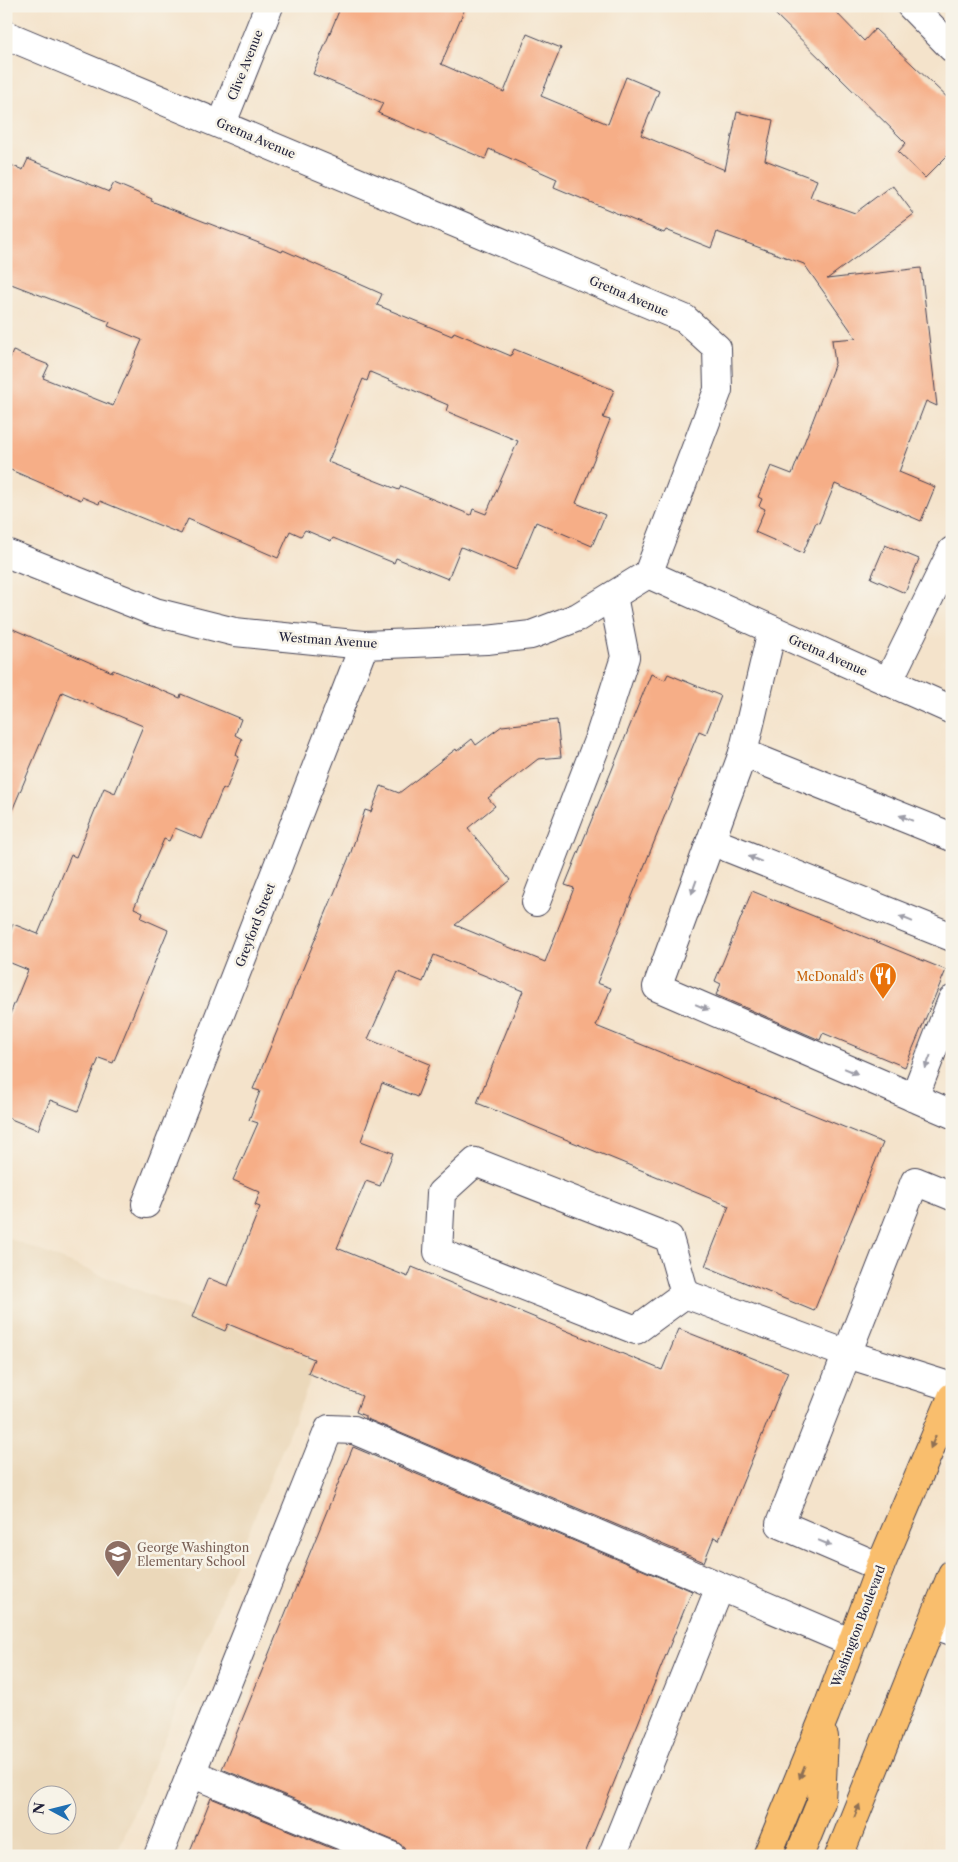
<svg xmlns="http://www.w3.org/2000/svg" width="958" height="1862" viewBox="0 0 958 1862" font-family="'Libre Caslon Text',serif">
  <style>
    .built { fill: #ebd8ba; fill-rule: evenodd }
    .building { fill: #f6ae87; fill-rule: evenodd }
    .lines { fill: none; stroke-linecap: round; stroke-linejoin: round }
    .minor-casing { stroke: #423f51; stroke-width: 30 }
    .major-casing { stroke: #423f51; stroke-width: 30 }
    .minor { stroke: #fff; stroke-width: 28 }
    .major { stroke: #f9be6d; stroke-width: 28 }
    .oneway { fill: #9c9ca7 }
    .oneway2 { fill: #8e7054 }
    .labels { text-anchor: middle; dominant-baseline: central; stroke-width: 5; stroke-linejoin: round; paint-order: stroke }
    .street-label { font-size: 12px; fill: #22223b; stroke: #f7f3e8 }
    .food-label { font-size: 12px; fill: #c56008; stroke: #f7f3e8; text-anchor: end }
    .education-label { font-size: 12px; fill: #785e54; stroke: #f7f3e8; text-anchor: start }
  </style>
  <rect width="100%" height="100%" fill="#f7f3e8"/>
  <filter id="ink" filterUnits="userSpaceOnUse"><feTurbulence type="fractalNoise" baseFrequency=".02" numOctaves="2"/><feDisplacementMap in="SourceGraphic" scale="10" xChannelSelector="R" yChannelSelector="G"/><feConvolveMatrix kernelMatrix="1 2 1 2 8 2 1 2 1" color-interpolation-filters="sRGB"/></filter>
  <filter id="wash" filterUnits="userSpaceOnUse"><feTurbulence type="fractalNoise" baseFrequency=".0096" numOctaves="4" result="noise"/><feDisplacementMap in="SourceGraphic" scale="20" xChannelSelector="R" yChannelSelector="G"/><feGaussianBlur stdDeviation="1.12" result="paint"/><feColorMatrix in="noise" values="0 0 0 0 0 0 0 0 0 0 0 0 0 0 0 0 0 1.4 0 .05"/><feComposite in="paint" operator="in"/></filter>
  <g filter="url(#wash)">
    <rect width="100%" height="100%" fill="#f4e3cb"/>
    <path class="built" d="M6,1237L318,1362L116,1856H6ZM38,1794H68V1824H38Z"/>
    <g id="blocks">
      <g class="building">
        <polygon points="341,6 466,6 441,64 504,92 527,34 561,48 541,96 608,124 626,77 659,91 641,135 725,170 737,112 773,120 765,160 817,180 810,197 855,213 892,185 914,214 827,279 921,268 937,406 926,401 899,472 935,487 921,521 835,484 819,523 816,522 803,553 755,532 765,509 759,506 762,499 758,497 771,466 792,474 835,363 832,340 856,338 804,264 717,232 711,248 666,230 664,233 554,187 557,179 489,149 485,159 378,113 383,103 313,74"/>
        <polygon points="767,6 830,6 864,41 875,29 952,102 952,151 925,178 898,152 906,143"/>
        <path d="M28,159L109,192L114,183L152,199L151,201L282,252L283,250L382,294L377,305L452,336L454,332L511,356L514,349L614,390L603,418L610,420L576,503L605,515L592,546L536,522L516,570L461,547L448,579L396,558L394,563L333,538L331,541L305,530L301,536L290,531L278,558L188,519L181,534L100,501L99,504L82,497L81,500L6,468V368L13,351L49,365L43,378L113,406L142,340L108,326L110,322L6,282V163L23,170ZM370,372L448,405L446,411L518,441L486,514L473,509L471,515L401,486L399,490L328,462L363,379L367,381Z"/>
        <polygon points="885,545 919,559 905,593 871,578"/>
        <polygon points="6,626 112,672 113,670 180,698 181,694 241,719 235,735 242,739 236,755 239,757 226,790 223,788 202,839 175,828 169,841 164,839 134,908 143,912 141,918 168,930 113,1063 99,1058 78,1111 50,1100 38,1130 6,1117 6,1024 28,970 6,961 6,942 13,924 38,934 71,855 76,857 104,788 115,793 143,726 62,692 6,825"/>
        <polygon points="651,674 665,680 668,674 721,696 706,734 699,731 597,983 611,988 596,1026 883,1143 814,1311 705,1266 729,1206 477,1103 523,991 434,955 423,982 398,972 368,1039 430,1064 417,1097 382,1083 361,1141 393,1153 380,1186 366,1181 337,1248 408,1277 412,1267 662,1370 679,1329 788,1372 719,1540 714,1537 704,1562 365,1418 365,1416 356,1412 362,1396 308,1373 314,1359 228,1324 225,1331 192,1317 208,1278 228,1286 260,1207 255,1205 260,1192 233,1180 258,1123 249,1120 260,1091 253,1089 350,855 365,810 371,812 381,786 399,793 456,749 457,751 472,739 476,745 502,726 557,720 561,757 538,759 488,798 495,806 468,828 510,880 455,925 545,962 574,888 565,885"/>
        <polygon points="752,891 946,970 905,1067 823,1033 820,1040 716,995 721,984 715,981"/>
        <polygon points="353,1447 692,1591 584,1856 406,1856 404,1847 397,1842 222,1769"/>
        <polygon points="211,1798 350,1856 188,1856"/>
      </g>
    </g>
  </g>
  <g filter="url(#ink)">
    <use href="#blocks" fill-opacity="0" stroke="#423f51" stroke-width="1"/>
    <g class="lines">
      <defs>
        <g id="minor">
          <polyline points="911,6 952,48"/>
          <polyline points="6,35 685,319 717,348 718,390 648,574 952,710"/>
          <polyline points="222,123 269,6"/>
          <polyline points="6,553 155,612 235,632 364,645 487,640 531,635 578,617 648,574"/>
          <polyline points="772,630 743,753 657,987 952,1114"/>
          <polyline points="888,682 952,551"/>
          <polyline points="743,753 952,837"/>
          <polyline points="711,841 952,937"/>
          <polyline points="536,902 600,735 625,657 613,596"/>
          <polyline points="914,1098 952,1000"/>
          <polygon points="475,1162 669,1238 685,1294 636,1330 438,1252 441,1193"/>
          <polyline points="146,1204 364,645"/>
          <polyline points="685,1294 847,1354 952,1387"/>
          <polyline points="880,1567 780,1524 915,1181 952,1196"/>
          <polyline points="932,1624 952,1631"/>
          <polyline points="191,1773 391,1856"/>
          <polyline points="158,1856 329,1429 354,1430 850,1642"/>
          <polyline points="612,1856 720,1587"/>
        </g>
        <g id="major">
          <polyline points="767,1856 825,1715 880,1567 952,1397"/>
          <polyline points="799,1856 821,1802 824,1737"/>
          <polyline points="839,1856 952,1574"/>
        </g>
      </defs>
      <use href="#minor" class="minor-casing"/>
      <use href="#major" class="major-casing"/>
      <use href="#minor" class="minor"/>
      <use href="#major" class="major"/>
    </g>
    <defs><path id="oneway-solid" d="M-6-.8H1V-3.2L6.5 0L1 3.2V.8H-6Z" transform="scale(1.25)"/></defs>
    <g class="oneway">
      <use href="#oneway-solid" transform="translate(906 818) rotate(-158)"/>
      <use href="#oneway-solid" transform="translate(755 859) rotate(-158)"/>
      <use href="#oneway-solid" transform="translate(694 887) rotate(110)"/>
      <use href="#oneway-solid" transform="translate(906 919) rotate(-158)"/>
      <use href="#oneway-solid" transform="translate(702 1007) rotate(23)"/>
      <use href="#oneway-solid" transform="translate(928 1062) rotate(111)"/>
      <use href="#oneway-solid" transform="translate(851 1071) rotate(23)"/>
      <use href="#oneway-solid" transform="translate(825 1543) rotate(23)"/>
    </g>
    <g class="oneway2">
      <use href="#oneway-solid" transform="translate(933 1442) rotate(113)"/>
      <use href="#oneway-solid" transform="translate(802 1772) rotate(112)"/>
      <use href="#oneway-solid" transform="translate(857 1811) rotate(-68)"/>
    </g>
  </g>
  <defs>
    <symbol id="restaurant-pin" viewBox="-11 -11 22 30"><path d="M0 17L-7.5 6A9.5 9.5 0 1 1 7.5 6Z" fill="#e8710a" stroke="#f7f3e8"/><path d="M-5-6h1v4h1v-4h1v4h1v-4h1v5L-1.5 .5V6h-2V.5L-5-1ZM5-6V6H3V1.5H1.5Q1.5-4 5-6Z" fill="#fff"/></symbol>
    <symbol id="school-pin" viewBox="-11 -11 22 30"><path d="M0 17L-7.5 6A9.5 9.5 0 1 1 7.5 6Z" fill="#8d6e63" stroke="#f7f3e8"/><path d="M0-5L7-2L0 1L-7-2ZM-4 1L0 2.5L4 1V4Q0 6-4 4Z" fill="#fff"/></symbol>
  </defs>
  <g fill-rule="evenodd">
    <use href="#restaurant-pin" x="867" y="960" width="32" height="43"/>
    <use href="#school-pin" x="102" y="1538" width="32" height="43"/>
  </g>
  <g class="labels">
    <g class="street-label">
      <text transform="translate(245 65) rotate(-68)">Clive Avenue</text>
      <text transform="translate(256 138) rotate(23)">Gretna Avenue</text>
      <text transform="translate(629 296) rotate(23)">Gretna Avenue</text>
      <text transform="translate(328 640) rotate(4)">Westman Avenue</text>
      <text transform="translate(828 655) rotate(24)">Gretna Avenue</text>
      <text transform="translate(255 925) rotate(-69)">Greyford Street</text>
      <text transform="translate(858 1626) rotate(-69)">Washington Boulevard</text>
    </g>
    <g class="food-label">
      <text x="864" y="976">McDonald's</text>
    </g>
    <g class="education-label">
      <text x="137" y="1547">George Washington<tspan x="137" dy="14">Elementary School</tspan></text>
    </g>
  </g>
  <rect width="958" height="1862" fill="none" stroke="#f7f3e8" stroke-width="25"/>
  <g transform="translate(52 1810) rotate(277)"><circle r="24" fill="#f7f3e8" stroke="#a29fa3"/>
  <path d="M0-4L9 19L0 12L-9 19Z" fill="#1f6fb2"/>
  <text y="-8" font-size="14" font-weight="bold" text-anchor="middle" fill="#22223b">N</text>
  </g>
</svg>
